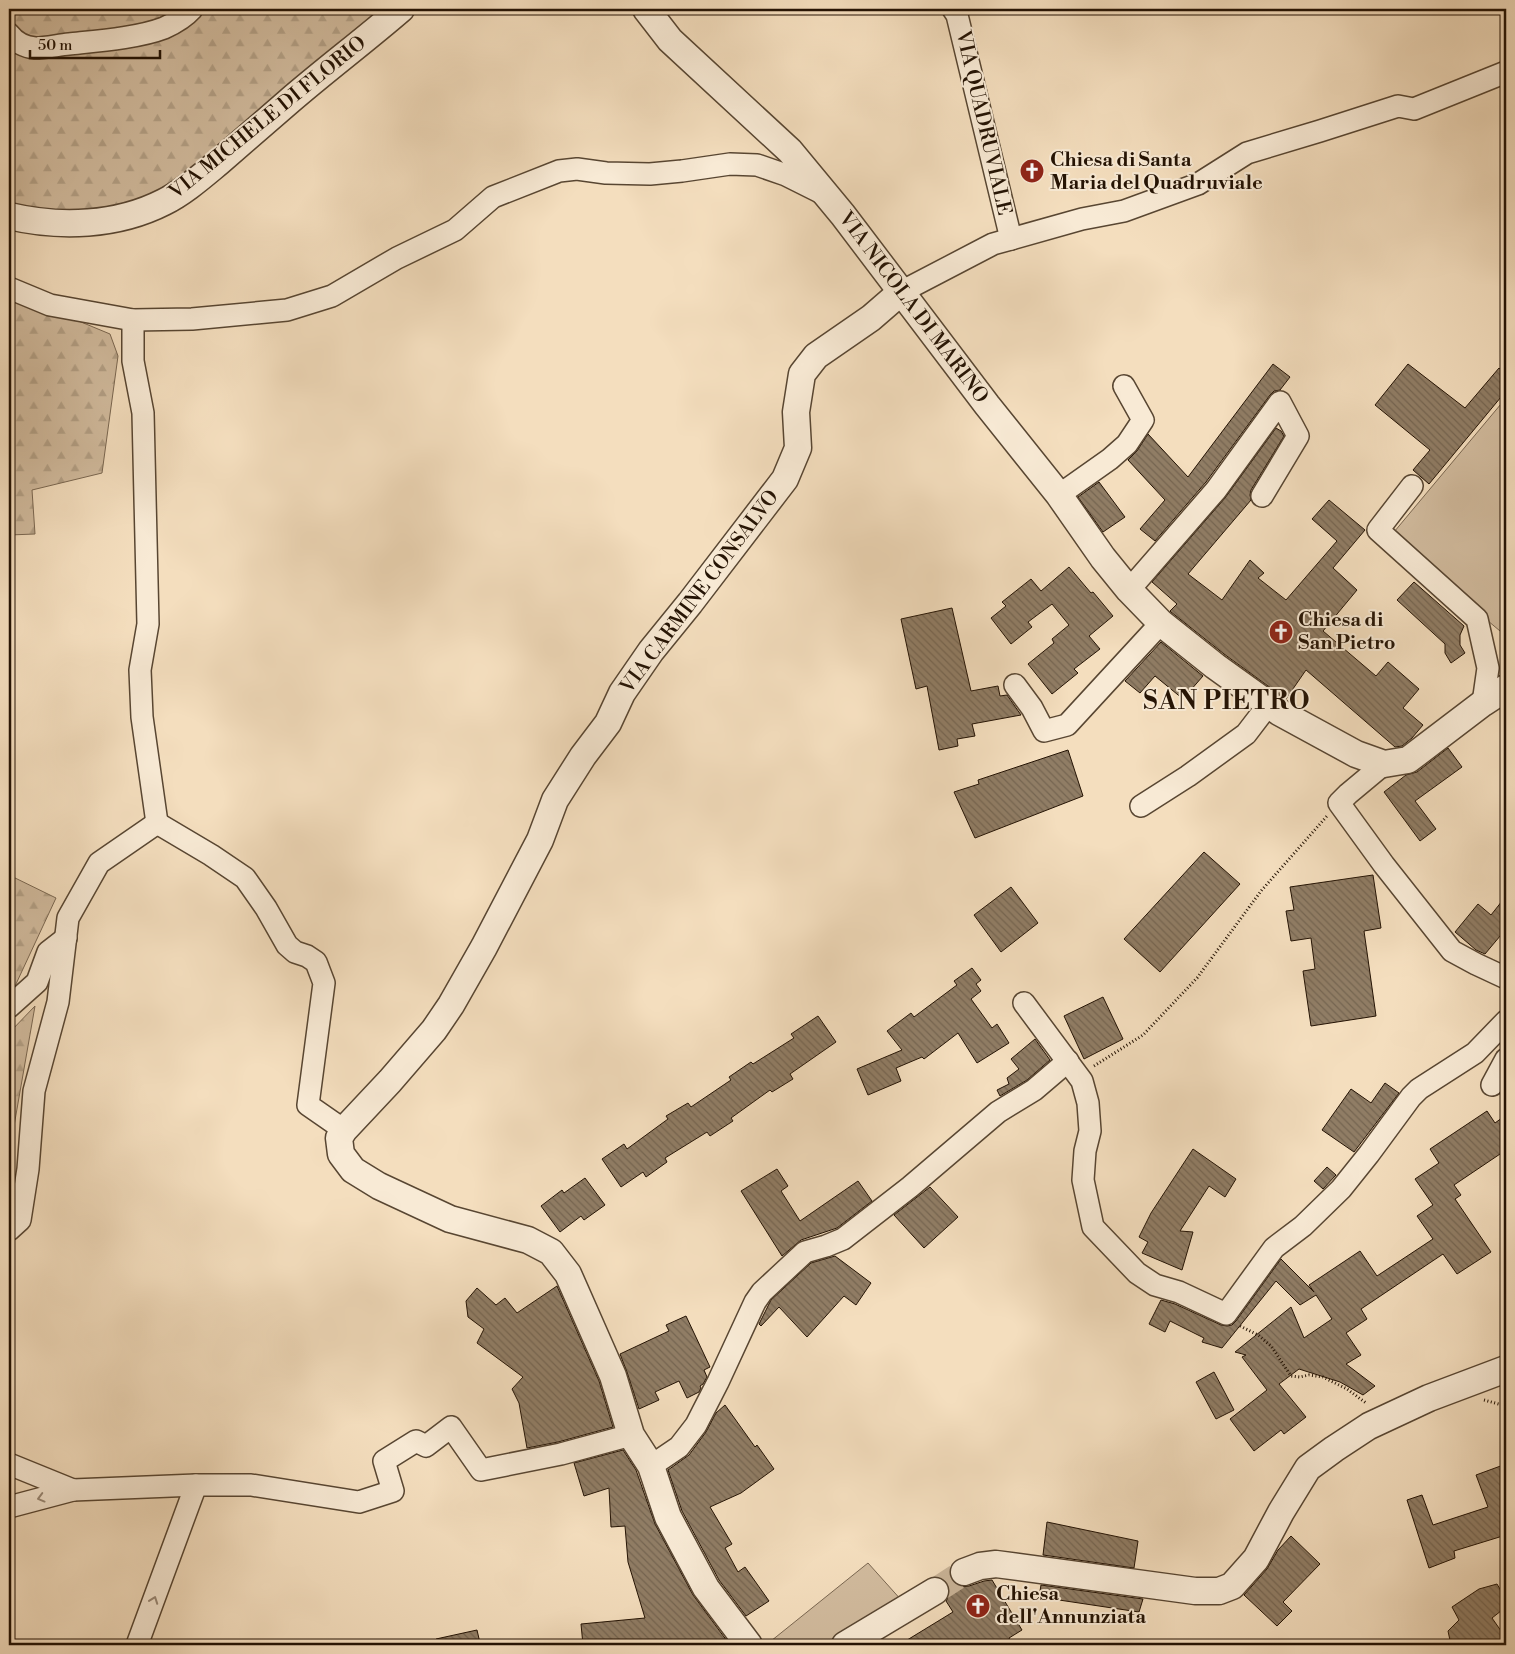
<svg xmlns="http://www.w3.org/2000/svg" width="1515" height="1654" viewBox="0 0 1515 1654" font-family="'Libre Bodoni',serif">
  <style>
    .green { fill: #d1bb9e; stroke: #7a6751 }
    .forest { fill: url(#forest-firs); stroke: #7a6751 }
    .building { fill: url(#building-back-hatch); stroke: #241304 }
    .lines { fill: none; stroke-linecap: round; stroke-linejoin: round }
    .tertiary-tunnel { stroke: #cab599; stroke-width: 26; stroke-dasharray: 26 13; stroke-linecap: butt }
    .minor-casing { stroke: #584632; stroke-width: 24 }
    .tertiary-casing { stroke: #584632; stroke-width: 29 }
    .path { stroke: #241304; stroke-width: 3; stroke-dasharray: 1 2.5; stroke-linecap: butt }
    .minor { stroke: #f8ead5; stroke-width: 21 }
    .tertiary { stroke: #f8ead5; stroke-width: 26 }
    .oneway { stroke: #998977 }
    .labels { text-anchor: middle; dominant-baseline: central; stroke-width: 4; stroke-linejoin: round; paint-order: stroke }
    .street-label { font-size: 20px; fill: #241304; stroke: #f8ead5 }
    .poi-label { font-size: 20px; font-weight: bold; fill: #241304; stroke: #f8ead5; text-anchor: start }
    .district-label { font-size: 25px; font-weight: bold; letter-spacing: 1px; fill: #241304; stroke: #f8ead5 }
  </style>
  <defs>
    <pattern id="forest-firs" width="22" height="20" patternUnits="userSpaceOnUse" patternTransform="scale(1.25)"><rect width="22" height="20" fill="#d1bb9e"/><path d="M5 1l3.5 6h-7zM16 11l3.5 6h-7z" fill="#b3a086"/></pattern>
    <pattern id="building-back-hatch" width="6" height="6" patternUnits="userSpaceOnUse" patternTransform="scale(1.25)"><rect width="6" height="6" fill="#907d65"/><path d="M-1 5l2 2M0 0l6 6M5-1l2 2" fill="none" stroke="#756551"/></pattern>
  </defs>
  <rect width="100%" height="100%" fill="#f4debe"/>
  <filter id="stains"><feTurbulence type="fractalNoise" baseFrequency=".004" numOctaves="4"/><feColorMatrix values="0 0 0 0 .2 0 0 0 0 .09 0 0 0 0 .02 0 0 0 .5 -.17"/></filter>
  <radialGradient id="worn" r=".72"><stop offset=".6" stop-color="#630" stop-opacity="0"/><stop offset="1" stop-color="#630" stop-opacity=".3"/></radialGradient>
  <g class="green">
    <polygon points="1506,398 1506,636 1389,538"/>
    <polygon points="868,1563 903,1602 869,1623 824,1645 766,1645"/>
  </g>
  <g class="forest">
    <path d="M9,9H381C342,40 304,71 267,103C248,120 229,136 209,153C193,166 176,181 157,191C111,213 58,214 9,203Z"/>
    <polygon points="9,296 69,317 110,334 118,356 102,473 32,490 35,534 9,535"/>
    <polygon points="9,875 56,898 9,999"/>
    <polygon points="35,1006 14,1126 9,1169 9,1033"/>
  </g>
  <g class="building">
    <polygon points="1273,364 1290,377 1280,390 1274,391 1270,395 1206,482 1155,541 1140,529 1165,500 1128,460 1137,451 1148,434 1188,477"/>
    <polygon points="1408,364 1465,408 1499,368 1506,374 1506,391 1429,484 1413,470 1430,450 1375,405"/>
    <polygon points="1276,428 1281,431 1284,436 1251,490 1250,495 1251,500 1188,574 1222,600 1250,560 1264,573 1258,578 1286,600 1337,541 1312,519 1329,500 1365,530 1333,568 1357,590 1323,631 1376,676 1388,662 1419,689 1403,708 1423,725 1412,738 1402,746 1395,747 1306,670 1286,699 1224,654 1171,612 1170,611 1177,604 1152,582 1225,498"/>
    <polygon points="1099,482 1125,517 1103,532 1078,497"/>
    <polygon points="1069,567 1091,593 1093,592 1113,616 1089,636 1100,649 1074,669 1078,673 1052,694 1028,664 1054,643 1052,639 1069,625 1052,604 1028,622 1032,627 1011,644 991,618 1006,606 1002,602 1031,579 1041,591"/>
    <polygon points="1414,582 1464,626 1460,635 1460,645 1465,653 1451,663 1445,653 1445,644 1397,600"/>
    <polygon points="952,608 971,691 998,686 1000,696 1007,695 1021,715 972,724 975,736 957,739 958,746 939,750 927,686 916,689 901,619"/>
    <polygon points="1161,642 1203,676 1183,699 1155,676 1140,693 1125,681"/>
    <polygon points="1448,748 1462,767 1415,801 1436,829 1420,841 1384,792 1406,775 1417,772"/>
    <polygon points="1068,750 1083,796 975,838 954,792 979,784 978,780"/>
    <polygon points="1204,852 1240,884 1160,972 1124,939"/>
    <polygon points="1373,875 1381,928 1364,931 1376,1016 1311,1026 1303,971 1315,969 1311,938 1291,941 1286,911 1294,910 1290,887"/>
    <polygon points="1011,887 1038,923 1001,952 974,915"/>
    <polygon points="1506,896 1506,929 1485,954 1476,950 1455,932 1478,904 1491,915"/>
    <polygon points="972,968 981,980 976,984 981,991 971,999 992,1028 997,1024 1009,1043 977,1063 958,1033 924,1059 922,1057 896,1068 901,1081 868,1095 857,1069 902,1050 887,1031 911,1013 914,1017 957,985 954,981"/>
    <polygon points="1103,997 1123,1039 1084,1059 1064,1016"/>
    <polygon points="818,1016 836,1042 790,1074 793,1079 772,1092 770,1090 731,1118 733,1121 710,1136 707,1132 665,1158 667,1162 646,1177 643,1172 621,1187 602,1159 624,1144 627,1149 668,1119 666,1116 688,1103 691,1107 731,1080 729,1077 751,1062 753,1064 794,1038 791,1034"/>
    <polygon points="1035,1039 1050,1060 1027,1080 1000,1096 997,1090 1009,1084 1007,1078 1019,1069 1011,1059"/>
    <polygon points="1385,1083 1399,1093 1354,1152 1322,1130 1351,1089 1371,1103"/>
    <polygon points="1487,1111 1495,1123 1506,1115 1506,1150 1454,1185 1461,1195 1455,1199 1491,1252 1457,1274 1443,1254 1361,1309 1367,1319 1346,1333 1361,1355 1346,1364 1375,1386 1363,1395 1340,1382 1299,1369 1279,1384 1306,1417 1284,1434 1281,1430 1254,1451 1230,1419 1267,1390 1242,1357 1246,1355 1235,1352 1291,1307 1304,1338 1332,1319 1316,1295 1300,1305 1276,1281 1222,1348 1202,1342 1204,1338 1170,1321 1165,1332 1149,1324 1161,1300 1175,1304 1221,1325 1227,1326 1232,1325 1236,1321 1281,1259 1314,1292 1309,1285 1360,1251 1377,1276 1433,1239 1417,1216 1433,1205 1415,1179 1439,1163 1430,1149"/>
    <polygon points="1193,1149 1236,1179 1225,1197 1209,1186 1180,1231 1193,1232 1182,1270 1142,1253 1148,1242 1139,1237 1151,1213"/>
    <polygon points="1327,1167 1336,1175 1323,1189 1314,1181"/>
    <polygon points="777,1169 788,1186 781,1191 800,1221 858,1181 872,1201 837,1228 801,1240 782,1256 741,1191"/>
    <polygon points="585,1178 605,1205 584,1220 581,1216 560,1232 541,1206 562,1190 564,1193"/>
    <polygon points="930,1187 958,1217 924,1248 894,1215"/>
    <polygon points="835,1256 871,1283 856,1305 844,1296 807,1337 779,1307 761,1326 759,1324 771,1300 811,1263"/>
    <polygon points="557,1286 599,1381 613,1427 558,1442 527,1448 519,1403 512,1389 523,1377 477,1343 484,1329 468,1317 466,1301 477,1288 496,1305 505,1298 517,1313"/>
    <polygon points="686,1316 710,1367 704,1370 707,1377 703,1384 700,1386 701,1388 699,1392 687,1398 679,1381 655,1392 659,1400 639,1409 627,1372 620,1354 669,1331 666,1325"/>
    <polygon points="1214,1372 1234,1410 1216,1419 1196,1382"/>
    <polygon points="725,1405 755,1447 757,1445 774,1469 741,1493 710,1507 732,1544 725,1548 738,1572 745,1567 769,1601 746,1616 719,1580 682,1511 668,1470 689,1455 706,1432 716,1413"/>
    <polygon points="623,1450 636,1470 655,1524 693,1595 730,1645 583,1645 581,1624 645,1618 628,1562 625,1526 611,1527 609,1488 584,1496 574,1463"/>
    <polygon points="1506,1464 1506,1535 1454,1551 1455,1558 1429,1568 1407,1500 1422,1495 1433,1525 1488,1507 1476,1475"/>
    <polygon points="1047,1522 1138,1541 1134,1568 1043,1555"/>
    <polygon points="1291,1536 1320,1564 1283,1602 1292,1611 1277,1626 1244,1595 1267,1569 1278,1550"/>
    <polygon points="992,1580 1022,1630 1009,1638 1013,1645 899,1645 953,1612 946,1601 949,1596 961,1587 969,1586 984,1581"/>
    <polygon points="1497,1584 1506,1599 1506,1607 1492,1618 1506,1638 1506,1645 1451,1645 1448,1631 1459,1620 1452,1607 1479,1589"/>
    <polygon points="1041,1585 1143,1599 1139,1612 1039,1597"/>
    <polygon points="477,1630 480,1643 470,1645 436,1645 436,1639"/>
  </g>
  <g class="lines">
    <polyline class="tertiary-tunnel" points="935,1591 964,1572"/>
    <defs>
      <g id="minor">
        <polyline points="953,9 957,15 1011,239"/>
        <path d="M9,34C15,42 25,47 35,48C46,48 58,45 69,44C97,41 138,38 164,28C175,23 184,18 192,9"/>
        <polyline points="9,288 50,305 133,320 192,319 287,310 332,296 397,258 455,230 493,197 559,171 577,169 606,173 650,174 682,171 730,164 757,165 786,175 822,193"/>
        <polyline points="901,292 993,244 1082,219 1124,211 1198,184 1247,153 1320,131 1398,106 1414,109 1506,72"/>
        <polyline points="133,320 133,361 143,413 148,624 140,670 142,717 157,823"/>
        <polyline points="1412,486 1378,530 1477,619 1488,668 1483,703"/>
        <polyline points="1059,495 1110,459 1127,444 1143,420 1124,386"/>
        <polyline points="1129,590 1216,490 1280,402 1298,436 1262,496"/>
        <polyline points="1015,685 1032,708 1044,731 1067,725 1161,623"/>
        <polyline points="1384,764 1348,794 1339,803 1384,865 1452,951 1476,964 1506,978"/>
        <polyline points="1141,806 1188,776 1246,734 1269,704"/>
        <polyline points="157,823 211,855 245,878 266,908 287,945 295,952 307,956 316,962 324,983 308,1105 344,1130"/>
        <polyline points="1024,1003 1082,1081 1088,1103 1090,1131 1085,1151 1083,1180 1093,1227 1137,1273 1155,1285 1179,1292 1226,1314 1274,1248 1303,1226 1341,1189 1369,1154 1411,1097 1419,1089 1475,1053 1506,1021"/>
        <polyline points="9,1007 37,982 48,952 66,938"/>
        <polyline points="1492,1085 1506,1059"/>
        <polyline points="9,1230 20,1220 28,1169 34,1091 58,1002 68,918 99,863 157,823"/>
        <polyline points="9,1464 73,1490"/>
        <polyline points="651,1466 679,1447 696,1425 718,1382 755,1302 762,1292 805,1252 826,1246 843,1239 910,1187 998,1112 1034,1090 1068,1061"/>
        <polyline points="9,1507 73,1490 196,1485 251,1485 359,1502 393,1491 384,1461 416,1441 426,1446 451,1427 481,1470 561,1454 631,1435"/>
        <polyline points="137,1645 196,1485"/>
      </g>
      <g id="tertiary">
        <polyline points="646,9 670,40 790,151 843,215 987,405 1059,495 1103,558 1129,590 1161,623 1215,666 1279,712 1356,754 1384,764 1408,760 1483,703 1506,688"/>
        <path d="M9,216C60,228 117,226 164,202C184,192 202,176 219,162C242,142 265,122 287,103C325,70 364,41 401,9"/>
        <polyline points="964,1572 980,1566 996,1564 1195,1591 1219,1591 1232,1586 1256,1559 1281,1512 1308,1468 1334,1449 1369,1426 1429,1398 1506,1369"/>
        <polyline points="749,1645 706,1588 668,1517 651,1466 631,1435 613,1376 568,1274 551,1252 528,1240 450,1219 379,1186 353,1170 341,1154 339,1138 344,1130 390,1081 434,1030 451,1005 484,947 540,840 555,800 583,756 608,723 622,693 651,651 690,603 785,479 798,448 796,412 802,374 816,356 871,318 901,292"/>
        <polyline points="845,1645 935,1591"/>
      </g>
    </defs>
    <use href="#minor" class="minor-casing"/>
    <use href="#tertiary" class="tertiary-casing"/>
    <g class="path">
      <polyline points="1094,1066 1143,1035 1197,978 1261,891 1327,816"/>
      <polyline points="1240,1326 1258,1335 1271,1346 1291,1376 1300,1377 1309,1375 1323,1377 1347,1389 1366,1403"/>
      <polyline points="1484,1400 1506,1406"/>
    </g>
    <use href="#minor" class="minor"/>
    <use href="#tertiary" class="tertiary"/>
  </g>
  <defs><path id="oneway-chevron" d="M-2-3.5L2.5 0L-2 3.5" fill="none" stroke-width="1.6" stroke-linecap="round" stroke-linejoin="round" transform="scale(1.25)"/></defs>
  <g class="oneway">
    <use href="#oneway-chevron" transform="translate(41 1498) rotate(165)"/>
    <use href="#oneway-chevron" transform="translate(154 1600) rotate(-70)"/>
  </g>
  <defs>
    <symbol id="church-disc" viewBox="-11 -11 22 22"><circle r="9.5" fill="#8f2418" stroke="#f8ead5"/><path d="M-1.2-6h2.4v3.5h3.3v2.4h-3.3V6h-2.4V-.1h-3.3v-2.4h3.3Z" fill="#fff"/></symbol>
  </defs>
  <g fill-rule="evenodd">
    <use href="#church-disc" x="1018" y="157" width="28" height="28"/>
    <use href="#church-disc" x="1267" y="618" width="28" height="28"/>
    <use href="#church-disc" x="964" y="1592" width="28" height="28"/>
  </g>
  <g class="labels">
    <g class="street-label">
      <text transform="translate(268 118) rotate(-39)">VIA MICHELE DI FLORIO</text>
      <text transform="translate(983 123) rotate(77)">VIA QUADRUVIALE</text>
      <text transform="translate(913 308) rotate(53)">VIA NICOLA DI MARINO</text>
      <text transform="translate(700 592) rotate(-53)">VIA CARMINE CONSALVO</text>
    </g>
    <g class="poi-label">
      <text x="1050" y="160">Chiesa di Santa<tspan x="1050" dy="23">Maria del Quadruviale</tspan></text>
      <text x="1298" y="620">Chiesa di<tspan x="1298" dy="23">San Pietro</tspan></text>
      <text x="996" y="1594">Chiesa<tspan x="996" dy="23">dell'Annunziata</tspan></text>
    </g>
    <g class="district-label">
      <text x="1227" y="701">SAN PIETRO</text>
    </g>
  </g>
  <rect width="1515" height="1654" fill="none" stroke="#f4debe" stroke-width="30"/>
  <rect x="10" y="10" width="1495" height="1634" fill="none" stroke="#241304" stroke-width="2.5"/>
  <rect x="15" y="15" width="1485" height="1624" fill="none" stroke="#241304"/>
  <path d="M30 50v8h130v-8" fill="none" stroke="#241304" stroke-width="2.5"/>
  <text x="38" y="50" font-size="15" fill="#241304" stroke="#f8ead5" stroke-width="4" paint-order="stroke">50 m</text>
  <rect width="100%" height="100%" filter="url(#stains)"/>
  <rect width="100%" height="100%" fill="url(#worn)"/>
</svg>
